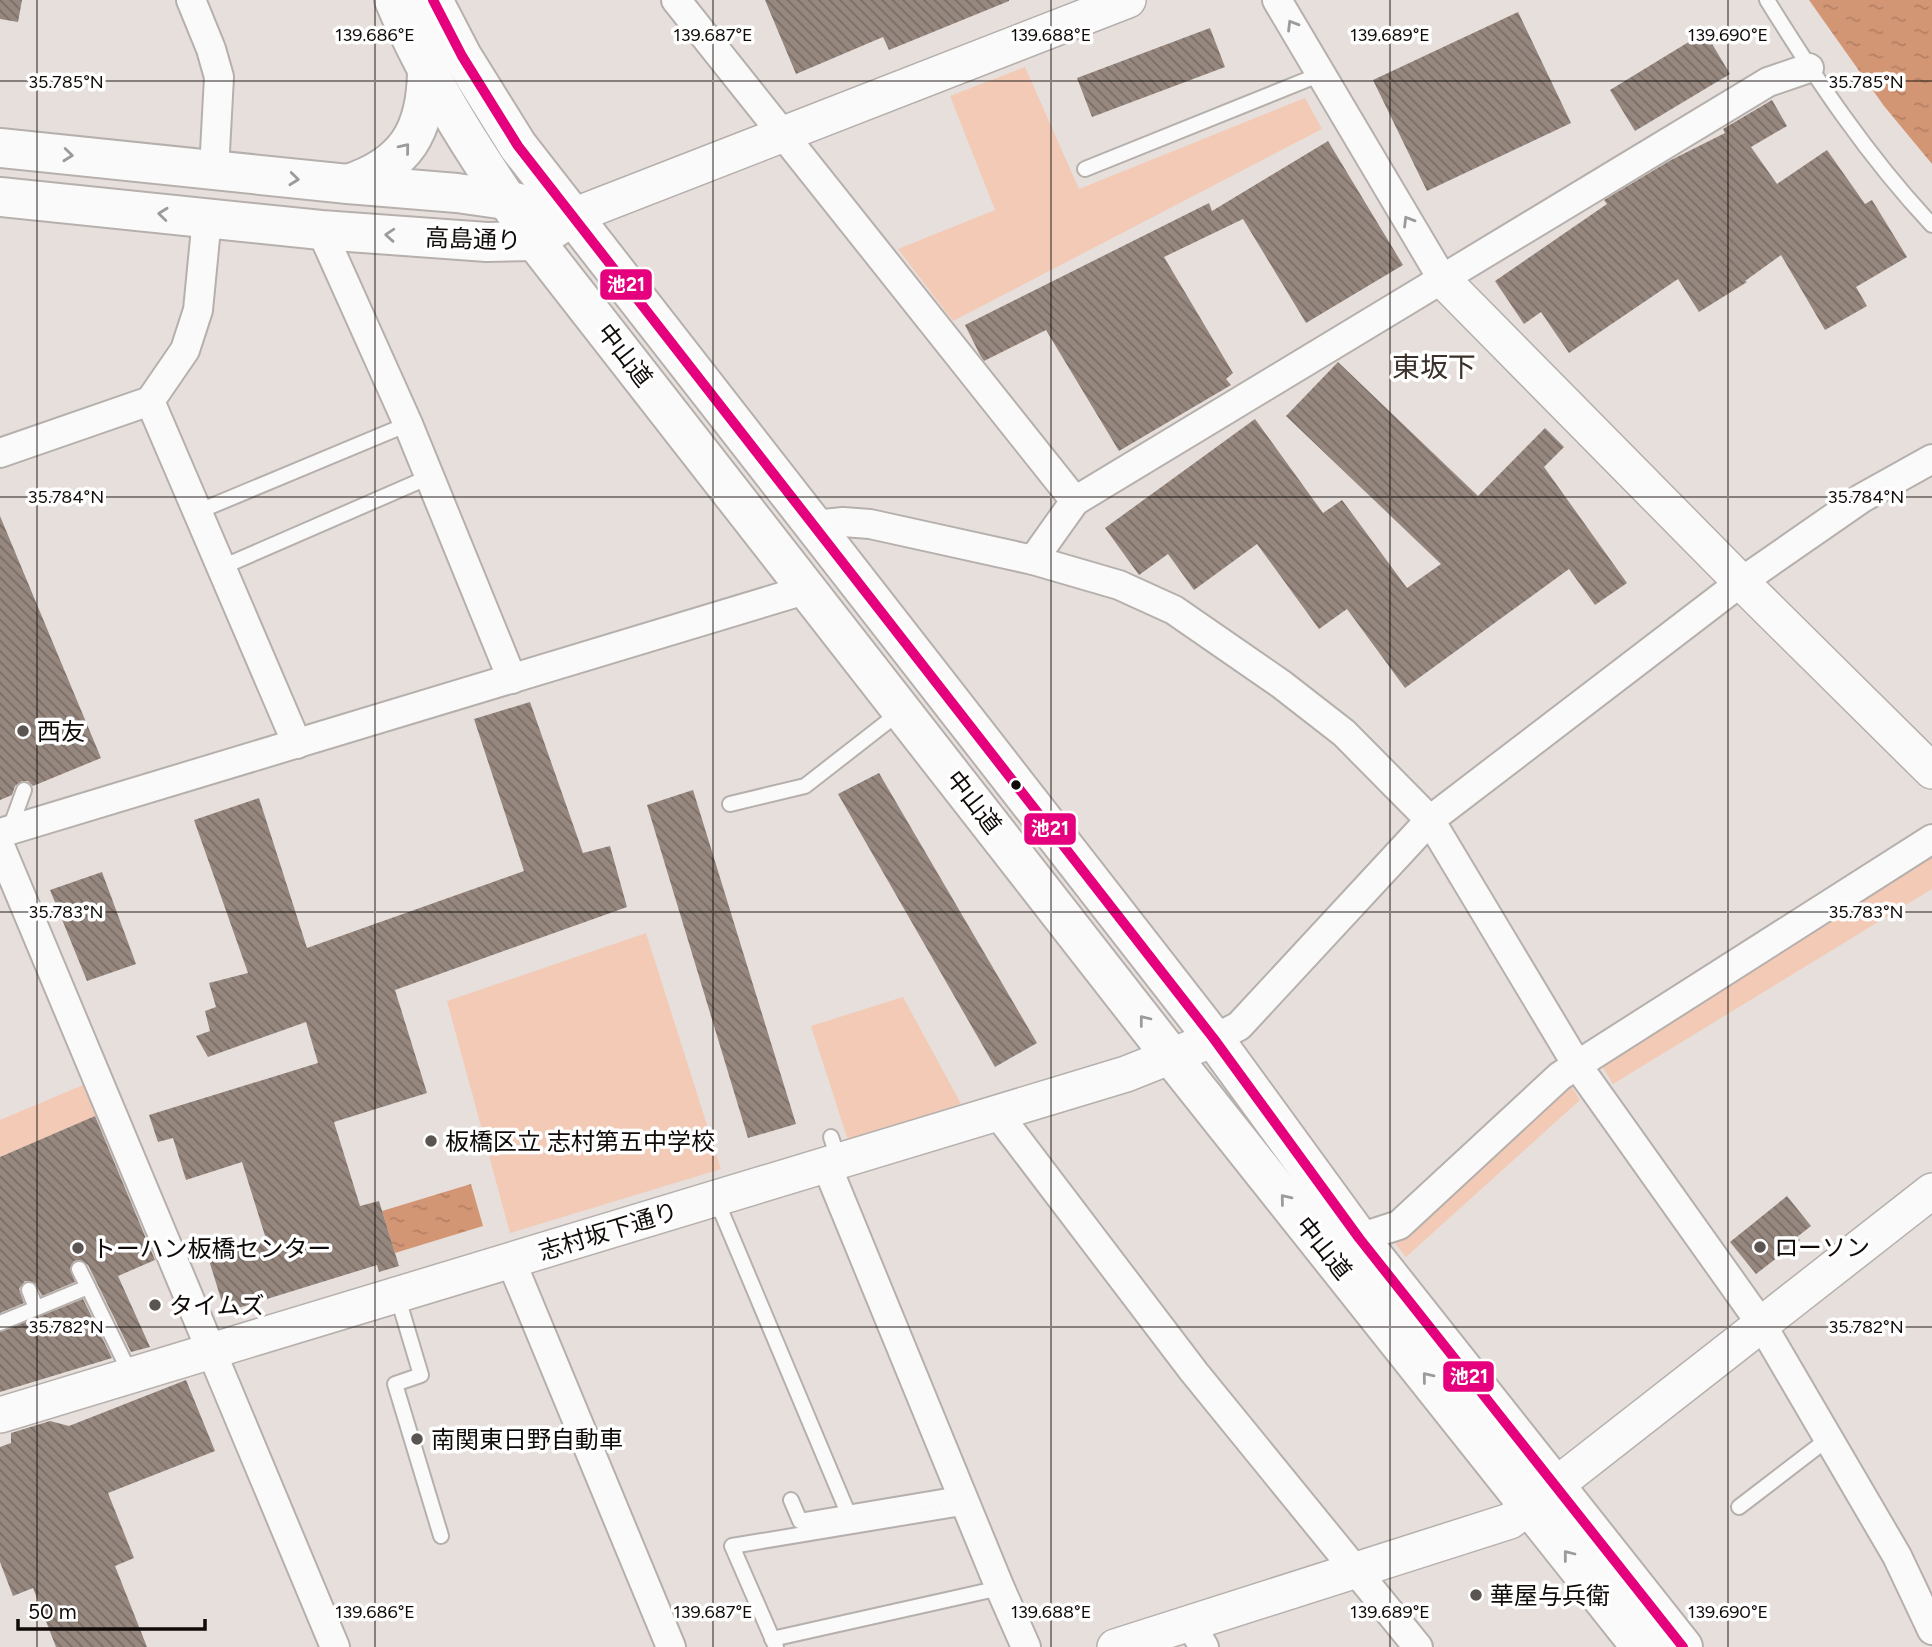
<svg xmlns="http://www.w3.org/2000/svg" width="1932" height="1647" viewBox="0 0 1932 1647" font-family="Figtree,'Noto Sans JP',sans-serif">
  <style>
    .park { fill: #f2cab6 }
    .water { fill: url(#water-ripples) }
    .building { fill: url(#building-back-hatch) }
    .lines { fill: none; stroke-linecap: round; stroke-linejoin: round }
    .service-casing { stroke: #b6b0ad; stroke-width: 18 }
    .minor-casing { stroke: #b6b0ad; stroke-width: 32 }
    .tertiary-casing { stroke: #b6b0ad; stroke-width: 38 }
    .secondary-casing { stroke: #b6b0ad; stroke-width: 42 }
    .trunk-casing { stroke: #b6b0ad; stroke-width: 42 }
    .service { stroke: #fbfafa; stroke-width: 14 }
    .minor { stroke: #fbfafa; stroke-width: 28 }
    .tertiary { stroke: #fbfafa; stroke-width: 35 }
    .secondary { stroke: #fbfafa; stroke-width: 38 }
    .trunk { stroke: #fbfafa; stroke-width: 38 }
    .bus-1-casing { stroke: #fff; stroke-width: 16 }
    .bus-1 { stroke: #e5007d; stroke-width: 10 }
    .oneway { stroke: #9d9a9a }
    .ticks { fill: none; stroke: #100b09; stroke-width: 2; stroke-opacity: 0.45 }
    .poi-dot { fill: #5b5552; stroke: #fff; stroke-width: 2.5 }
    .bus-dot { fill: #100b09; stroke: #fff; stroke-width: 2.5 }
    .labels { text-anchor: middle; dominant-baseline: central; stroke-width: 7; stroke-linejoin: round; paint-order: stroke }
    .street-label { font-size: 24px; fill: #100b09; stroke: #fff }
    .poi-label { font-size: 24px; fill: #100b09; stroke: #fff; text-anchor: start }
    .quarter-label { font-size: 28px; fill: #3b302a; stroke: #fff }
    .ticks-label { font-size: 18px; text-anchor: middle; fill: #100b09; stroke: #fff; stroke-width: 7; stroke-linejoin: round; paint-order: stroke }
    .line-badge { stroke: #fff; stroke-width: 2.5 }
    .badge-label { font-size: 19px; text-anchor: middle; font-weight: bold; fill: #fff }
  </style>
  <defs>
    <pattern id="water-ripples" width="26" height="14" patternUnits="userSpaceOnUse" patternTransform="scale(1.75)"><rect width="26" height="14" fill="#d39675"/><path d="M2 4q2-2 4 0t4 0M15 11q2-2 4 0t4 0" fill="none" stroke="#b48064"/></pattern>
    <pattern id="building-back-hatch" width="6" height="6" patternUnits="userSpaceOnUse" patternTransform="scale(1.75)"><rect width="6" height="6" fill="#96877f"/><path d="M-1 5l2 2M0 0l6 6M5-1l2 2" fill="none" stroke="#796d66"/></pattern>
  </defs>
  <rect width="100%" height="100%" fill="#e7dfdb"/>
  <g class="park">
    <polygon points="1025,67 1079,189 1305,98 1322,129 953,321 898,249 995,210 950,96"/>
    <polygon points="1932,854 1932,889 1613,1084 1600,1063"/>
    <polygon points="646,933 721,1169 510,1233 447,1001"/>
    <polygon points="903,997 961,1104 848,1140 811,1026"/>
    <polygon points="1568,1081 1580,1100 1406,1257 1392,1239"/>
    <polygon points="88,1083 100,1114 0,1157 0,1120"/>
  </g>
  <g class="water">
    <polygon points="1809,0 1932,0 1932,164 1884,106"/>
    <polygon points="471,1184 483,1226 395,1253 382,1211"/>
  </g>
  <g class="building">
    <polygon points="0,0 22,0 18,22 0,19"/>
    <polygon points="765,0 1009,0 1009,1 889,50 883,37 796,74"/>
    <polygon points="1518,12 1571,123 1427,191 1373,80"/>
    <polygon points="1210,28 1225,67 1092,117 1077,78"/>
    <polygon points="1705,32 1730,74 1635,131 1610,90"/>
    <polygon points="1772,100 1787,126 1751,147 1777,184 1827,150 1865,204 1872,200 1907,257 1856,287 1867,306 1825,330 1781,255 1745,281 1747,282 1699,312 1678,279 1569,353 1541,312 1524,324 1495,281 1607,204 1604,200 1671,160 1725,133 1723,129"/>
    <polygon points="1328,141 1403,265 1306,323 1243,219 1164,257 1233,373 1226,379 1231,385 1119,451 1046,330 984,361 980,355 965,325 1209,203 1212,211"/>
    <polygon points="1338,362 1478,496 1545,428 1564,447 1544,467 1627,583 1595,605 1569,569 1405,688 1347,609 1319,629 1257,544 1194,590 1168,554 1139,575 1105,528 1255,419 1323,513 1342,500 1407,588 1441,564 1286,416"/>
    <polygon points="0,516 101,758 33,786 28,781 22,781 15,786 12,795 0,800"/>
    <polygon points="530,702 583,853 610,846 627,907 395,990 427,1093 334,1122 360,1206 379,1201 399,1266 379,1272 377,1265 225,1312 208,1257 266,1239 242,1162 186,1180 173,1138 158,1142 149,1115 318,1063 306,1022 208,1057 196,1036 210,1031 205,1011 216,1007 209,983 248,973 194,820 259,798 307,948 524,871 474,719"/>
    <polygon points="879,773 1037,1043 995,1067 838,794"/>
    <polygon points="693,790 796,1124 748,1138 647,805"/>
    <polygon points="102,872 136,964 87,981 50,890"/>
    <polygon points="95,1116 155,1260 118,1276 150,1347 131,1352 88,1265 80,1260 74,1261 70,1268 75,1282 42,1296 35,1283 25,1281 19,1289 24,1303 0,1313 0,1157"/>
    <polygon points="1787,1196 1811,1226 1797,1237 1800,1240 1756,1274 1730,1242"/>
    <polygon points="83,1299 112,1358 0,1392 0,1332"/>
    <polygon points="186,1380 215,1451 108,1493 134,1558 115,1566 147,1647 56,1647 33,1588 13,1596 0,1562 0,1447 11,1443 11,1433 50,1421 69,1426"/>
  </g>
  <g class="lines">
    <defs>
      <g id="service">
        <path d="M1767,0C1816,79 1868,157 1932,225"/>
        <polyline points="1085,169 1321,74"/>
        <polyline points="197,512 408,424"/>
        <polyline points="220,568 429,477"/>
        <polyline points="730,804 805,786 900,712"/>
        <polyline points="9,831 24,790"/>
        <polyline points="831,1137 839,1161"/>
        <polyline points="716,1199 848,1513"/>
        <polyline points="88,1287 131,1375"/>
        <polyline points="29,1290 36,1308"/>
        <polyline points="397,1295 421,1375 395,1384 441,1536"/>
        <polyline points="0,1323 88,1287 79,1269"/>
        <polyline points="791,1500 800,1521 961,1494"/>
        <polyline points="1739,1507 1829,1438"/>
        <polyline points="772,1639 1000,1588"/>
        <polyline points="776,1647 732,1546 967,1507"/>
      </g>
      <g id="minor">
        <polyline points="191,0 211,49 219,77 214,170"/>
        <polyline points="676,0 1075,501"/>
        <polyline points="1277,0 1443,280"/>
        <polyline points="321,230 408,424 512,679"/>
        <polyline points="150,401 297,744"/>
        <polyline points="0,453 150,401 185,350 198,310 207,218"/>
        <polyline points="814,525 843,522 870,524 1033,560 1119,585 1174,610 1281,684 1344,733 1430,820 1577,1065 1762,1325 1897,1556 1932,1630"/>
        <polyline points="1033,560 1075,501 1768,82 1809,68"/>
        <polyline points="0,833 808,589"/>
        <polyline points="0,846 335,1647"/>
        <polyline points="1214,1039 1239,1026 1430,820 1741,582 1862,498 1932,459"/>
        <polyline points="997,1113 1194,1372 1418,1647"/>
        <polyline points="826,1164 1000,1588 1026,1647"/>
        <polyline points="1359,1238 1399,1225 1560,1076 1932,839"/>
        <polyline points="511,1261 671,1647"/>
        <polyline points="1190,1624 1204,1647"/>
      </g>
      <g id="tertiary">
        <polyline points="573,216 1128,0"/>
        <polyline points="1443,280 1741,582 1932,771"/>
        <polyline points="0,1415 1126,1074 1214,1039"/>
        <polyline points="1115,1647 1510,1521 1932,1191"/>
      </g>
      <g id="secondary">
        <polyline points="0,148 348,184 457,193 506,200 573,216"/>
        <polyline points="0,197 321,230 487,242 535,241 573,216"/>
      </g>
      <g id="trunk">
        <path d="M394,0C430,86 482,164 535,241L1171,1056L1641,1647"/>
        <polyline points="433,0 462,56 518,146 1214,1039 1359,1238 1683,1647"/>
        <path d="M348,184C406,165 426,131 427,72"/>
      </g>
    </defs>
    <use href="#service" class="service-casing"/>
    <use href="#minor" class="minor-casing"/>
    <use href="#tertiary" class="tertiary-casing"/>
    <use href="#secondary" class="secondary-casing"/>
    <use href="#trunk" class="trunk-casing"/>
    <use href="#service" class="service"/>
    <use href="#minor" class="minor"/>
    <use href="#tertiary" class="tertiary"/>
    <use href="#secondary" class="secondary"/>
    <use href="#trunk" class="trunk"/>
    <defs>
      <polyline id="bus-1" points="433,0 462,56 518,146 1214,1039 1359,1238 1683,1647"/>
    </defs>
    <use href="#bus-1" class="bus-1-casing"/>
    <use href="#bus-1" class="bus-1"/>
  </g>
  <defs><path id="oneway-chevron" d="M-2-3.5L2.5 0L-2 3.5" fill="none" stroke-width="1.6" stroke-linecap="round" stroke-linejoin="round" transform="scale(1.75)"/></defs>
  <g class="oneway">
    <use href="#oneway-chevron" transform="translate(1292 25) rotate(-121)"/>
    <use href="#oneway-chevron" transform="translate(405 148) rotate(-51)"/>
    <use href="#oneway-chevron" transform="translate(68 155) rotate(6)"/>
    <use href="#oneway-chevron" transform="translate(294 179) rotate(6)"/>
    <use href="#oneway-chevron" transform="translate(163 214) rotate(-174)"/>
    <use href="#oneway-chevron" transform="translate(1408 221) rotate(-121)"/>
    <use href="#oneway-chevron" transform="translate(390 235) rotate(-176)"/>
    <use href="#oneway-chevron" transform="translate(1144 1020) rotate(-128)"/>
    <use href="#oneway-chevron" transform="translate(1285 1199) rotate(-129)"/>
    <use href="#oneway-chevron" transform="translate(1427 1377) rotate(-129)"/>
    <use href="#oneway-chevron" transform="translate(1568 1555) rotate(-128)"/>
  </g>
  <path class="ticks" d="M37,0V1647M375,0V1647M713,0V1647M1051,0V1647M1390,0V1647M1728,0V1647M0,81H1932M0,497H1932M0,912H1932M0,1327H1932"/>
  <g class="poi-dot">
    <circle cx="23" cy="731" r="7"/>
    <circle cx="431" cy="1141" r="7"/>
    <circle cx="1760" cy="1247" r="7"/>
    <circle cx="78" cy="1248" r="7"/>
    <circle cx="155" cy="1305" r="7"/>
    <circle cx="417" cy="1439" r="7"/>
    <circle cx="1476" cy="1595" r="7"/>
  </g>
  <circle class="bus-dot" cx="1016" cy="785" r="6"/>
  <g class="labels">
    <g class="street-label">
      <text transform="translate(473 239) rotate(2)">高島通り</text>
      <text transform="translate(625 355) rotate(52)">中山道</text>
      <text transform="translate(974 802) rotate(52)">中山道</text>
      <text transform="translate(608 1231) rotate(-17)">志村坂下通り</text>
      <text transform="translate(1324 1248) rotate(51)">中山道</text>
    </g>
    <g class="poi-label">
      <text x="37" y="731">西友</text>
      <text x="445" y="1141">板橋区立 志村第五中学校</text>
      <text x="1774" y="1247">ローソン</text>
      <text x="92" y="1248">トーハン板橋センター</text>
      <text x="169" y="1305">タイムズ</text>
      <text x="431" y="1439">南関東日野自動車</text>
      <text x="1490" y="1595">華屋与兵衛</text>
    </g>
    <g class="quarter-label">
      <text x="1434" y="367">東坂下</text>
    </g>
  </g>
  <g class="ticks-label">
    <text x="375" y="41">139.686°E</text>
    <text x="713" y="41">139.687°E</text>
    <text x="1051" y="41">139.688°E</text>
    <text x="1390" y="41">139.689°E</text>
    <text x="1728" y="41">139.690°E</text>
    <text x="66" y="88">35.785°N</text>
    <text x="1866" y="88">35.785°N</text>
    <text x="66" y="503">35.784°N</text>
    <text x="1866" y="503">35.784°N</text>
    <text x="66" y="918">35.783°N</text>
    <text x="1866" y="918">35.783°N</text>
    <text x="66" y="1333">35.782°N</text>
    <text x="1866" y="1333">35.782°N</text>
    <text x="375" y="1618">139.686°E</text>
    <text x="713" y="1618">139.687°E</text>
    <text x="1051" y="1618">139.688°E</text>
    <text x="1390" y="1618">139.689°E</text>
    <text x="1728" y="1618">139.690°E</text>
  </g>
  <g class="line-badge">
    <rect x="599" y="268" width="54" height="33" rx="7" fill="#e5007d"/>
    <rect x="1023" y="812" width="54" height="34" rx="7" fill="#e5007d"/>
    <rect x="1442" y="1360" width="53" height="33" rx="7" fill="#e5007d"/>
  </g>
  <g class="badge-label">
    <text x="626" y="291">池21</text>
    <text x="1050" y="835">池21</text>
    <text x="1469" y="1383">池21</text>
  </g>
  <path d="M18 1619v10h187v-10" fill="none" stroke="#100b09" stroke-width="3.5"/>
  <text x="28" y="1619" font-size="21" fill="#100b09" stroke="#ffffff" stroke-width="5" paint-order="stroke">50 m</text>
</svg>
